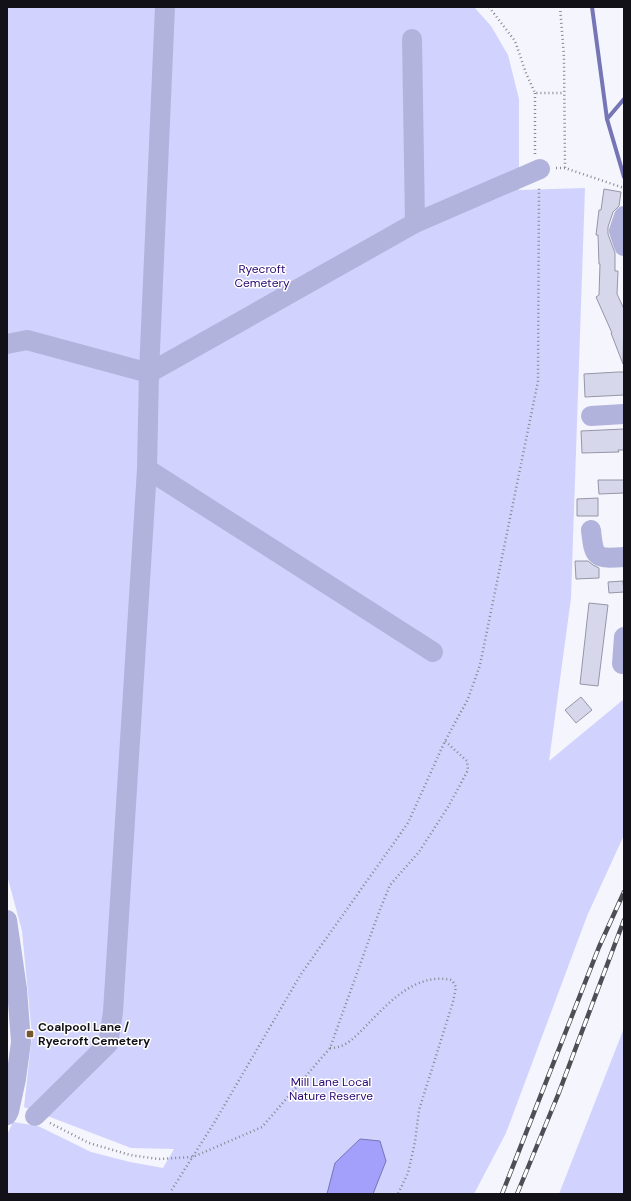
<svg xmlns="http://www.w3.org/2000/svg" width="631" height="1201" viewBox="0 0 631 1201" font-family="'DM Sans',sans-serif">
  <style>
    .green { fill: #d1d2fd }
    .water { fill: #a2a0fa; stroke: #7675b6 }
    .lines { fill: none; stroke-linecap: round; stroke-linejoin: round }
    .stream { stroke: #7675b6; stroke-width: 4 }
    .building { fill: #d6d7ea; stroke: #9596a7 }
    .path { stroke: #888890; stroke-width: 2.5; stroke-dasharray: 1 3; stroke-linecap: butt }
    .minor { stroke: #b2b3dc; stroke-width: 20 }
    .rail-casing { stroke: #4e4e55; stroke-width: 4.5 }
    .rail { stroke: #fff; stroke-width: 3; stroke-dasharray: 9; stroke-linecap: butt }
    .poi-dot { fill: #75572b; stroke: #fff; stroke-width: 1.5 }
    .labels { text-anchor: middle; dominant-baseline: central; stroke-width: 3; stroke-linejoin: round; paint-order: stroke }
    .park-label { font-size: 12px; fill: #280773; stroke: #fff }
    .poi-label { font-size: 12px; font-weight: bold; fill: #111117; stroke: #fff; text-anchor: start }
  </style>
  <rect width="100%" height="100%" fill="#f5f5fd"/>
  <g class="green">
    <polygon points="7,7 474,7 491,26 508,55 519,99 519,190 585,188 571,598 549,761 624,699 624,835 587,916 506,1133 474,1194 7,1194 7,1135 13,1122 38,1126 91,1152 130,1162 163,1168 174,1149 131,1148 24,1107 32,1035 22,931 7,875"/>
    <polygon points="624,1028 624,1194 559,1194"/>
  </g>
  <polygon class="water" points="360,1139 380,1141 386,1161 373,1194 327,1194 335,1163"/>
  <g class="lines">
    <g class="stream">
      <polyline points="592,7 607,119 624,177"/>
      <polyline points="607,119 624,99"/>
    </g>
  </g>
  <g class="building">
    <polygon points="604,189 621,192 619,206 613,212 608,227 608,234 615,253 615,271 618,271 617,294 624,309 623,364 611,333 612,333 596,297 599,295 600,264 599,264 598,235 596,235 599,210 601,210"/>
    <polygon points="618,372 624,372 624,395 585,397 584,374"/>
    <polygon points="624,429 624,450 618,450 619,452 582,453 581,431"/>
    <polygon points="598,480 624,480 624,493 599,494"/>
    <polygon points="598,498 598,516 577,516 577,499"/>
    <polygon points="575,561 588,561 593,565 599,568 599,578 576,579"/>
    <polygon points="623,581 624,592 609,593 608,582"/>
    <polygon points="589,603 608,605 598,686 580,684"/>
    <polygon points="581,697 592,710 576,723 565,710"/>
  </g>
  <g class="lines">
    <g class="path">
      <polyline points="489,7 515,41 526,73 535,93 564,93"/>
      <polyline points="560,7 564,57 565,168"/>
      <polyline points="535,154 535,93"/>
      <polyline points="556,168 565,168 624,188"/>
      <path d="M330,1048C346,1048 355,1037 366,1026C388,1003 416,972 452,980L456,987L453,1002L419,1110L415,1142L408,1173L398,1194"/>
      <polyline points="50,1123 89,1143 130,1155 158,1159 193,1157 262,1127 330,1048 379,912 390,885 419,852 448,807 468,770 467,761 445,741"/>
      <polyline points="171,1194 171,1191 214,1123 301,974 408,823 445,741 468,699 480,665 538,381 539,186"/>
    </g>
    <g class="minor">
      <polyline points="412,39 415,223"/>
      <polyline points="624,216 619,231 624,246"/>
      <polyline points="7,344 27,340 149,373 415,223 540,169"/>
      <polyline points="591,416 624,414"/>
      <polyline points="147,469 433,652"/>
      <path d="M591,530C594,558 595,559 624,557"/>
      <polyline points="622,664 624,637"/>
      <polyline points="7,920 17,989 21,1042 16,1079 9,1111 7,1115"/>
      <polyline points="35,1116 108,1044 113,1012 147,469 149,373 165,7"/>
    </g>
    <defs>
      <g id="rail">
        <polyline points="502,1194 599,947 624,892"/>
        <polyline points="517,1194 558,1095 624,920"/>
      </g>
    </defs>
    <use href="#rail" class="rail-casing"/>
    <use href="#rail" class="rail"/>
  </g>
  <rect class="poi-dot" x="26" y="1030" width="8" height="8" rx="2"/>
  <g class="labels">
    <g class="park-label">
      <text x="262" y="269">Ryecroft<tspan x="262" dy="14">Cemetery</tspan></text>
      <text x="331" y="1082">Mill Lane Local<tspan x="331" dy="14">Nature Reserve</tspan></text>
    </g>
    <g class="poi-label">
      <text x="38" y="1027">Coalpool Lane /<tspan x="38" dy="14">Ryecroft Cemetery</tspan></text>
    </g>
  </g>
  <rect width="631" height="1201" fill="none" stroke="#111117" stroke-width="16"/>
</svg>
